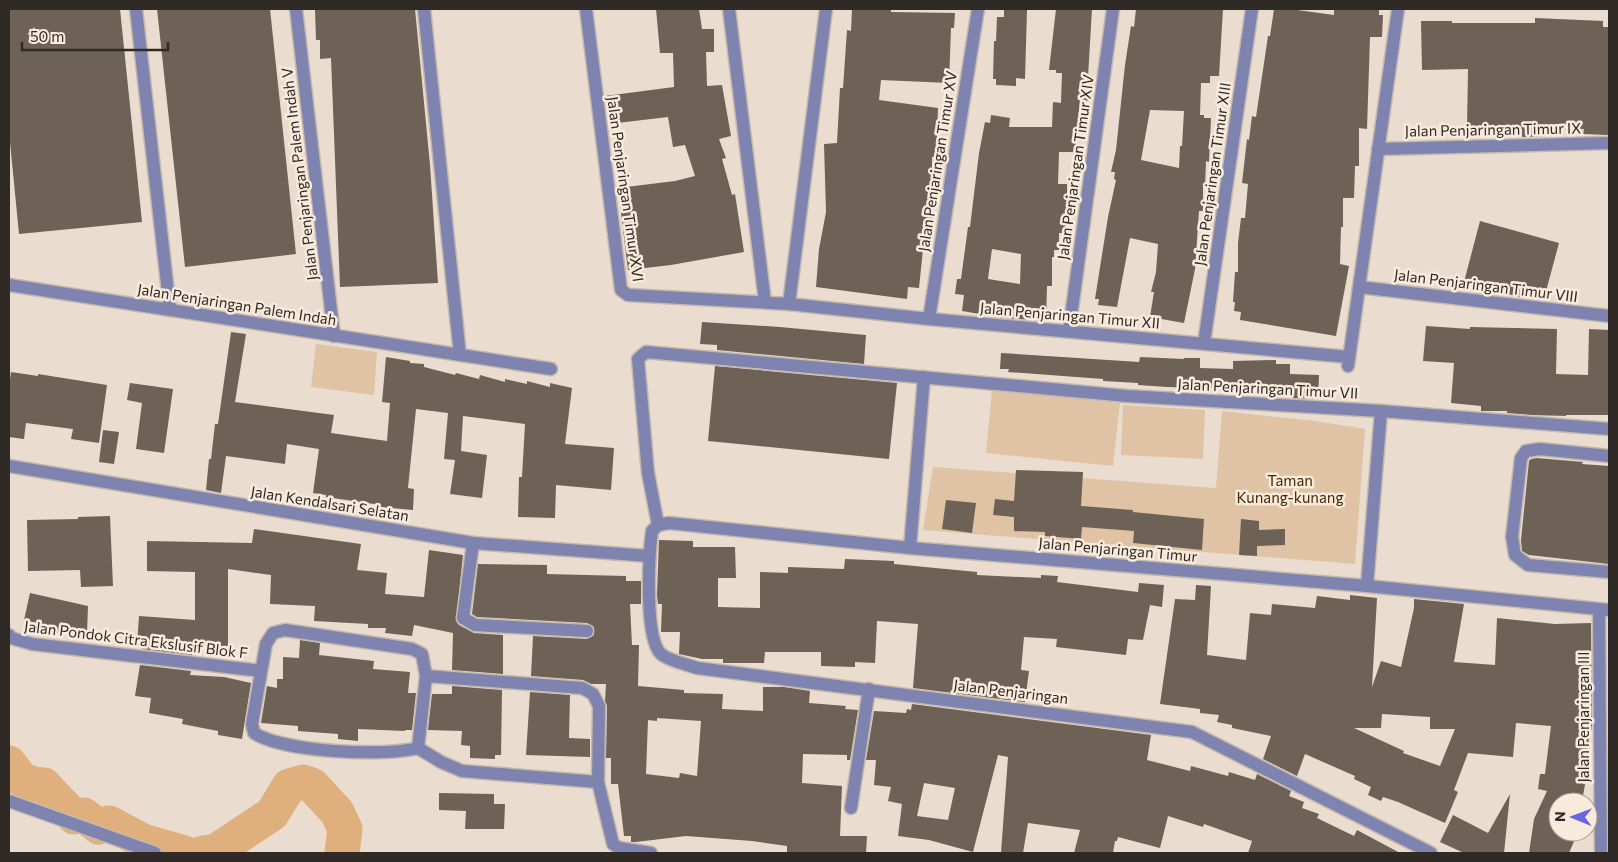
<svg xmlns="http://www.w3.org/2000/svg" width="1618" height="862" viewBox="0 0 1618 862" font-family="Commissioner,sans-serif">
  <style>
    .green { fill: #e0c2a5 }
    .lines { fill: none; stroke-linecap: round; stroke-linejoin: round }
    .river { stroke: #e0af7e; stroke-width: 35 }
    .building { fill: #6e6256; fill-rule: evenodd }
    .minor-casing { stroke: #c5b9ad; stroke-width: 15 }
    .minor { stroke: #7e84af; stroke-width: 12 }
    .labels { text-anchor: middle; dominant-baseline: central; stroke-width: 5; stroke-linejoin: round; paint-order: stroke }
    .street-label { font-size: 15px; fill: #2f2a25; stroke: #f8eadc }
    .park-label { font-size: 15px; fill: #462700; stroke: #f8eadc }
  </style>
  <rect width="100%" height="100%" fill="#eaddcf"/>
  <g class="green">
    <polygon points="316,344 377,352 374,395 311,387"/>
    <polygon points="992,390 1120,403 1113,466 986,453"/>
    <polygon points="1123,405 1205,410 1203,459 1121,455"/>
    <polygon points="1222,411 1315,421 1365,429 1355,564 923,530 933,467 1216,488"/>
  </g>
  <g class="lines">
    <g class="river">
      <polyline points="9,763 21,779 33,784 44,785 74,817 84,815 99,827 109,823 143,841 185,853"/>
      <polyline points="203,853 216,851 272,814 289,786 303,782 312,785 337,812 345,829 342,853"/>
    </g>
  </g>
  <g class="building">
    <polygon points="9,9 120,9 142,222 19,234 9,132"/>
    <polygon points="157,9 270,9 296,254 185,267"/>
    <polygon points="315,9 415,9 430,165 438,283 340,287 331,58 320,59 320,40 316,40"/>
    <polygon points="656,9 699,9 702,29 714,29 714,52 706,52 707,86 722,85 731,136 719,139 726,158 722,159 732,195 735,194 744,252 671,265 628,270 618,188 675,181 695,176 685,145 673,147 668,117 609,124 605,96 674,87 673,53 660,53"/>
    <polygon points="852,9 891,9 891,12 955,13 954,28 951,28 949,83 881,80 879,100 938,108 936,157 932,157 932,220 926,220 919,288 908,287 907,299 816,287 819,249 826,212 824,144 837,143 840,88 843,88 847,30 851,31"/>
    <path d="M1056,9H1092L1088,77L1092,78L1091,101L1080,100L1075,152H1059L1058,184H1067V214L1065,233H1059V250H1054V257H1052V286H1047L1046,321L1004,318L962,311L964,295L955,294L957,279H961L968,227H970L979,153L985,122L990,123L991,115L1010,118L1009,127H1052L1053,102L1061,103L1062,73H1056V70H1049ZM992,249L1021,254L1020,284L988,279Z"/>
    <path d="M1136,9H1223L1219,76H1210V83H1201L1200,115H1204V118H1211L1209,162L1206,161L1205,186L1203,185V211H1199L1195,269L1184,323L1150,317L1154,292H1151L1156,272L1158,244L1130,238L1117,307L1098,305L1099,299H1095L1108,217L1116,180L1114,179L1115,172H1111L1116,150L1125,65L1131,26L1134,27ZM1150,110L1184,111L1182,146H1180L1179,168L1141,160Z"/>
    <polygon points="1274,9 1290,9 1334,15 1334,9 1379,9 1379,15 1383,15 1382,37 1370,37 1367,129 1359,128 1359,166 1355,166 1354,198 1343,198 1343,227 1341,227 1340,264 1349,266 1336,336 1240,320 1241,312 1234,311 1235,302 1233,302 1235,272 1238,272 1238,243 1241,218 1245,218 1248,184 1242,183 1247,139 1249,140 1252,116 1256,117 1268,36 1270,36"/>
    <polygon points="1004,10 1027,10 1025,79 1016,78 1016,86 996,85 996,79 993,79 994,41 996,41 997,17 1004,17"/>
    <polygon points="1535,18 1603,21 1603,27 1609,27 1608,135 1583,134 1584,129 1548,130 1548,136 1522,137 1522,129 1467,128 1468,69 1422,70 1421,21 1452,21 1452,23 1535,23"/>
    <polygon points="1480,221 1559,243 1545,295 1527,290 1525,298 1523,298 1464,282"/>
    <polygon points="702,322 780,327 866,335 864,364 717,350 717,345 700,344"/>
    <polygon points="1426,326 1470,329 1470,327 1557,329 1556,374 1588,375 1589,329 1609,330 1609,415 1566,415 1566,416 1532,415 1507,413 1507,411 1481,411 1481,406 1451,403 1454,363 1423,361"/>
    <polygon points="231,332 246,334 235,402 334,415 331,433 387,441 390,403 382,402 386,357 410,361 410,363 424,364 424,367 455,375 456,373 479,379 480,375 505,382 505,379 527,384 527,381 550,387 550,383 572,388 565,444 614,448 611,490 556,485 555,518 518,517 519,477 522,477 525,424 463,416 461,451 487,455 482,498 450,494 455,460 444,459 448,413 416,409 408,488 414,489 413,510 380,507 381,505 326,497 326,495 313,493 319,449 287,444 285,464 226,456 221,493 206,490 209,459 211,459 215,424 218,424"/>
    <polygon points="1001,353 1139,362 1140,357 1184,359 1184,358 1200,358 1200,368 1233,369 1233,361 1276,360 1276,364 1290,364 1290,374 1319,375 1318,399 1293,398 1293,392 1256,392 1233,389 1167,387 1138,385 1138,383 1103,381 1103,379 1008,372 1009,369 1000,369"/>
    <polygon points="715,366 897,383 889,459 708,441"/>
    <polygon points="11,372 38,376 38,374 107,385 99,443 71,439 73,429 26,423 24,439 9,437 9,387"/>
    <polygon points="130,383 173,389 164,453 136,449 142,403 127,400"/>
    <polygon points="103,430 119,432 114,464 99,462"/>
    <polygon points="1537,458 1583,462 1582,464 1609,466 1609,564 1529,555 1522,551 1521,540 1529,461 1531,459"/>
    <polygon points="1016,470 1083,472 1081,506 1133,510 1133,512 1204,519 1202,550 1133,543 1134,531 1082,527 1081,539 1045,536 1045,532 1014,531 1014,517 993,515 995,499 1014,501"/>
    <polygon points="946,500 976,503 972,533 942,529"/>
    <polygon points="110,516 113,586 81,587 80,570 28,571 27,520 78,519 78,517"/>
    <polygon points="1241,519 1259,521 1259,530 1285,529 1285,545 1257,546 1257,556 1239,555"/>
    <polygon points="254,529 361,544 357,570 387,573 385,594 424,597 429,550 463,555 456,621 459,625 474,633 503,635 503,674 452,670 453,633 414,625 412,636 385,633 386,628 368,628 368,624 314,621 315,606 270,604 271,575 228,569 228,646 192,646 192,655 142,649 143,646 137,646 139,616 195,620 195,572 147,571 147,541 252,543"/>
    <polygon points="659,540 693,541 693,547 735,547 736,578 718,578 718,607 760,608 760,572 788,573 788,567 844,569 845,559 894,561 894,564 977,572 977,575 1041,578 1041,575 1058,576 1057,582 1138,592 1139,583 1164,585 1162,607 1150,605 1143,640 1128,639 1126,655 1056,647 1057,639 1024,637 1021,670 1029,671 1025,702 913,688 918,624 877,621 875,663 855,662 855,667 821,666 821,652 765,652 764,663 723,663 723,659 702,659 679,654 680,632 661,632 662,604 658,604 657,595"/>
    <path d="M478,564L547,565V574L626,576V581H641V604H630L632,645H639L638,686L684,690V693L723,694L722,709L763,711V687H784L810,691L809,703L846,706L845,709L858,710L850,760H847V755L803,754L802,783L842,786L840,836H867L866,853H787V846L752,841L686,836L636,842H631V836H624L618,784H611V758H606L607,706L605,701L606,684H591L583,680L531,676L533,636L587,639L594,635V627L587,623L477,617L472,614ZM657,718L701,721L697,776L680,773L679,778L646,774L648,720L657,721Z"/>
    <path d="M1196,585L1211,586L1207,655L1246,660L1250,613L1271,615L1272,604L1315,608L1317,596L1350,600V595L1377,598L1372,687L1381,661L1401,667L1414,608V599L1464,604L1454,662L1495,665L1497,618L1555,624L1591,623L1592,730H1590L1583,784H1585L1582,802H1558V832H1578L1569,853H1529L1534,819L1547,791L1538,789L1540,774H1545L1551,726L1516,723L1513,757L1468,753L1454,790L1458,792L1445,823L1398,802L1383,797L1381,801L1368,795L1371,787L1354,779L1355,776L1305,754L1297,776L1263,759L1271,736L1232,728V725L1217,722L1219,715L1200,713V709L1160,704L1175,599L1195,600ZM1382,714L1430,717V729H1455L1440,766L1403,753L1404,751L1354,728H1381Z"/>
    <polygon points="30,593 88,606 87,633 57,633 57,628 24,620"/>
    <polygon points="300,640 320,643 319,655 374,661 373,669 410,672 408,693 416,693 412,730 405,730 405,731 358,729 358,741 338,739 338,734 298,731 298,726 261,723 267,686 277,688 277,679 283,679 283,657 299,658"/>
    <polygon points="140,665 191,671 190,675 224,677 251,683 242,739 218,735 218,731 182,724 183,719 149,713 151,698 135,696"/>
    <polygon points="452,686 502,690 501,755 495,755 495,759 470,758 470,746 461,745 462,731 428,730 432,694 452,694"/>
    <polygon points="530,692 570,695 569,738 590,739 590,757 526,755"/>
    <path d="M912,704L1151,735L1147,760L1190,771L1191,766L1228,776L1229,772L1255,780L1257,774L1291,791L1289,796L1304,802L1302,808L1319,814L1317,818L1354,836L1357,830L1400,853H1248L1252,841L1204,824L1203,827L1168,816L1160,848L1118,837L1117,841H1115L1113,853H1074L1080,830L1028,823L1023,853H1001L1008,757L998,755L973,852L929,840L898,836L902,804L888,801L891,787L874,785L876,760H866L874,711L906,713L907,709L911,710ZM924,783L955,788L948,820L917,816Z"/>
    <polygon points="439,793 494,794 494,804 505,804 504,829 465,829 466,811 439,810"/>
    <polygon points="1510,794 1504,853 1464,853 1440,842 1453,815 1488,833"/>
  </g>
  <g class="lines">
    <defs>
      <g id="minor">
        <polyline points="136,9 170,310"/>
        <polyline points="296,9 334,336"/>
        <polyline points="424,9 460,355"/>
        <polyline points="586,9 621,290 628,295 789,304 929,319 1349,357"/>
        <polyline points="729,9 765,302"/>
        <polyline points="1378,149 1609,143"/>
        <polyline points="9,285 551,369"/>
        <polyline points="1359,287 1609,316"/>
        <polyline points="789,304 826,9"/>
        <polyline points="929,319 978,9"/>
        <polyline points="1069,331 1113,9"/>
        <polyline points="1204,343 1252,9"/>
        <polyline points="1348,366 1398,9"/>
        <polyline points="1609,456 1540,449 1526,451 1521,458 1512,537 1515,555 1528,565 1609,572"/>
        <polyline points="9,466 473,543 649,556"/>
        <polyline points="658,525 648,473 638,359 646,352 1127,396 1381,411 1609,429"/>
        <polyline points="473,543 463,618 475,625 587,631"/>
        <polyline points="910,548 924,377"/>
        <polyline points="1367,586 1381,411"/>
        <polyline points="1599,610 1601,853"/>
        <path d="M285,630L412,649L422,654L426,676L418,748C384,757 284,752 254,733L252,724L266,644L273,633Z"/>
        <polyline points="9,635 11,638 32,644 261,671"/>
        <polyline points="426,676 582,688 593,694 599,706 598,782 613,844 619,848 651,853"/>
        <polyline points="418,748 441,762 462,771 598,782"/>
        <polyline points="9,801 155,853"/>
        <polyline points="851,808 869,689"/>
        <path d="M1431,853L1192,732L697,668C686,664 669,661 661,654C644,638 649,553 652,531L658,525L669,523L910,548L1367,586L1609,610"/>
      </g>
    </defs>
    <use href="#minor" class="minor-casing"/>
    <use href="#minor" class="minor"/>
  </g>
  <g class="labels">
    <g class="street-label">
      <text transform="translate(1493 129) rotate(-1)">Jalan Penjaringan Timur IX</text>
      <text transform="translate(937 161) rotate(-81)">Jalan Penjaringan Timur XV</text>
      <text transform="translate(1075 167) rotate(-82)">Jalan Penjaringan Timur XIV</text>
      <text transform="translate(299 174) rotate(-97)">Jalan Penjaringan Palem Indah V</text>
      <text transform="translate(1212 174) rotate(-82)">Jalan Penjaringan Timur XIII</text>
      <text transform="translate(626 189) rotate(82)">Jalan Penjaringan Timur XVI</text>
      <text transform="translate(1486 285) rotate(7)">Jalan Penjaringan Timur VIII</text>
      <text transform="translate(237 304) rotate(9)">Jalan Penjaringan Palem Indah</text>
      <text transform="translate(1070 315) rotate(5)">Jalan Penjaringan Timur XII</text>
      <text transform="translate(1268 388) rotate(3)">Jalan Penjaringan Timur VII</text>
      <text transform="translate(330 503) rotate(9)">Jalan Kendalsari Selatan</text>
      <text transform="translate(1118 549) rotate(5)">Jalan Penjaringan Timur</text>
      <text transform="translate(136 639) rotate(7)">Jalan Pondok Citra Ekslusif Blok F</text>
      <text transform="translate(1011 691) rotate(7)">Jalan Penjaringan</text>
      <text transform="translate(1583 717) rotate(-90)">Jalan Penjaringan III</text>
    </g>
    <g class="park-label">
      <text x="1290" y="480">Taman<tspan x="1290" dy="17">Kunang-kunang</tspan></text>
    </g>
  </g>
  <rect width="1618" height="862" fill="none" stroke="#2f2a25" stroke-width="20"/>
  <g transform="translate(1573 817) rotate(271)"><circle r="24" fill="#f8eadc" stroke="#a89d93"/>
  <path d="M0-4L9 19L0 12L-9 19Z" fill="#6667e1"/>
  <text y="-8" font-size="14" font-weight="bold" text-anchor="middle" fill="#2f2a25">N</text>
  </g>
  <path d="M22 42v8h146v-8" fill="none" stroke="#2f2a25" stroke-width="2.5"/>
  <text x="30" y="42" font-size="15" fill="#2f2a25" stroke="#f8eadc" stroke-width="4" paint-order="stroke">50 m</text>
</svg>
